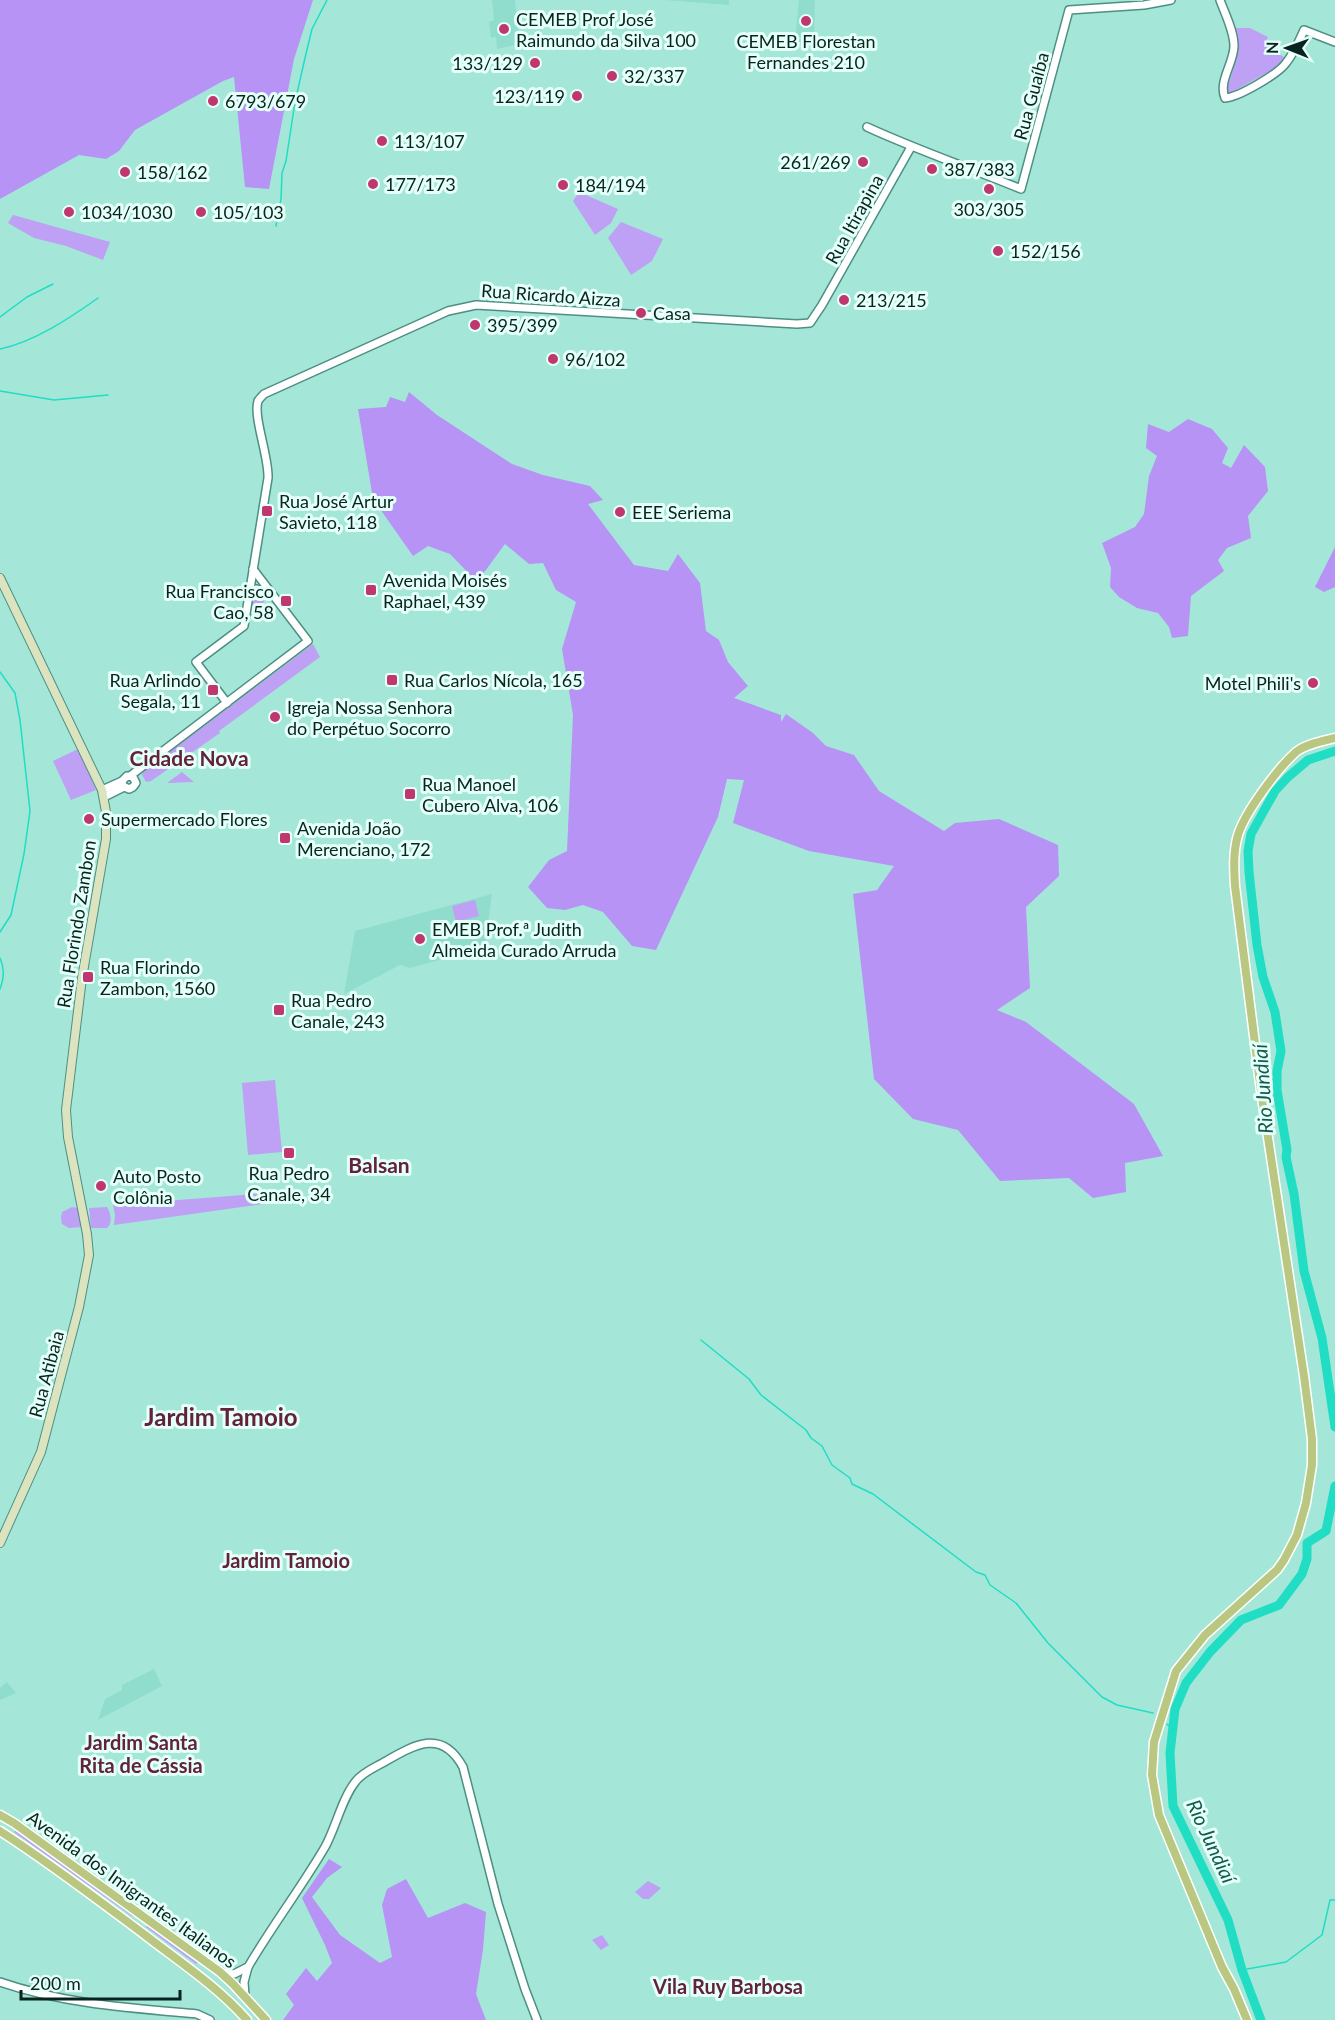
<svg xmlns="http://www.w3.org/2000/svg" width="1335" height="2020" viewBox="0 0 1335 2020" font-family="Lato,sans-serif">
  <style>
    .built { fill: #90ddcd }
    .green { fill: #bea0f5 }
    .forest { fill: #b793f5 }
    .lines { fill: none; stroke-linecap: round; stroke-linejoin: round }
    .stream { stroke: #20ddc3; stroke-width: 1.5 }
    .river { stroke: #20ddc3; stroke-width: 9 }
    .tertiary-casing { stroke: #4d8f82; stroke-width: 10 }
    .secondary-casing { stroke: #4d8f82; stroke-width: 10 }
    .primary-casing { stroke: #fff; stroke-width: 11 }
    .tertiary { stroke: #fff; stroke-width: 7 }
    .secondary { stroke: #dce3bf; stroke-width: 8 }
    .primary { stroke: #bac780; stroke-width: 8 }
    .poi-dot { fill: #c0366f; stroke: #e5fff9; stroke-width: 2 }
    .labels { text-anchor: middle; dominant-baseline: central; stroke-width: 6; stroke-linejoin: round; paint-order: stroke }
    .poi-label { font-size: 18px; fill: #08241f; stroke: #e5fff9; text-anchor: start }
    .street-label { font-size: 18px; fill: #08241f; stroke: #e5fff9 }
    .water-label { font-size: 20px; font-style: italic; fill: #155a4f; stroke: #e5fff9 }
    .neighbourhood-label { font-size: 20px; font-weight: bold; fill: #63213a; stroke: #e5fff9 }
    .quarter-label { font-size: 21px; font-weight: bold; fill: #63213a; stroke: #e5fff9 }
    .district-label { font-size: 24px; font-weight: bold; fill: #63213a; stroke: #e5fff9 }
  </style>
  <rect width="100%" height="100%" fill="#a4e7d9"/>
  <g class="built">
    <polygon points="492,0 515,0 519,44 497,49 496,37 491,38 489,22 494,20"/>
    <polygon points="665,0 729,0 729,5"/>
    <polygon points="799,0 815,0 814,41 795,42"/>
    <polygon points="492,894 485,946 454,956 410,968 400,965 344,994 355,931"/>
    <polygon points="154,1669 162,1686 98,1720 105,1699 122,1690 122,1685"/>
    <polygon points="7,1682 16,1693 0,1700 0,1688"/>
  </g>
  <g class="green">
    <path d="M1235,28H1250L1268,37L1265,44L1285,58L1276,68L1228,94L1226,91C1235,66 1238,55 1235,28Z"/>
    <polygon points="579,192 618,209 611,223 595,235 573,201"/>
    <polygon points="13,215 110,242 103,260 66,246 34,238 8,223"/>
    <polygon points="621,222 663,239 652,261 631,275 608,238"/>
    <circle cx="257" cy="600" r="7"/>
    <polygon points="313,644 320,657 219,731 220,733 151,781 146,782 142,775 143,772"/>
    <polygon points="78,749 96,790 71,800 53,761"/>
    <polygon points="182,772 194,782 167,783"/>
    <polygon points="475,900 479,916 456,922 452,906"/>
    <polygon points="275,1080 282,1152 248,1155 242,1083"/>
    <polygon points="283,1192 286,1196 284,1201 114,1225 115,1215 113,1205"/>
    <polygon points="72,1207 78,1208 82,1227 69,1228 62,1224 61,1218 62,1212"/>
    <path d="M107,1207C111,1214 113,1223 107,1228H91L89,1208Z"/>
    <polygon points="16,1830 134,1914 132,1916 14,1832"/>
    <polygon points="648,1881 661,1888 649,1899 643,1899 635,1892"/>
    <polygon points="148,1925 199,1962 196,1964 146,1927"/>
    <polygon points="602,1935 609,1945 601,1950 592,1940"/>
  </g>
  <g class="forest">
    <polygon points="0,0 313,0 294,59 269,189 245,187 234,77 223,81 135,130 119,151 106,159 79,155 0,199"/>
    <polygon points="409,392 437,415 512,464 543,475 590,486 603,500 588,504 634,565 668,571 678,554 700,583 706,631 719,640 728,662 748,686 734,698 781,715 781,722 786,714 813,733 826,746 854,755 879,791 944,831 955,823 999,819 1058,845 1059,876 1026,907 1030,988 997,1010 1026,1022 1134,1104 1163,1156 1125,1163 1126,1192 1093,1198 1069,1178 1000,1181 958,1130 913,1119 874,1079 853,894 877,890 894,866 809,851 733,823 744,780 727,779 718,817 656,950 632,946 603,912 583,905 565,910 547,908 528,887 549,860 567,851 573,715 562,649 576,602 556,590 543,563 529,564 505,544 477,582 450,554 428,546 413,556 373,499 358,409 386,407 390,397 405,402"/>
    <polygon points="1188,419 1212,429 1228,448 1222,463 1231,468 1244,445 1265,467 1268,491 1248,516 1251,538 1227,548 1218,560 1224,571 1191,596 1188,636 1172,638 1169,627 1158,613 1137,608 1119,597 1110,587 1111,568 1102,543 1135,527 1144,514 1149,476 1157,456 1146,448 1148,424 1169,432"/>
    <polygon points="1335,547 1335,587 1324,592 1315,587"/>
    <polygon points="329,1859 342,1867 327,1878 312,1897 340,1935 380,1963 392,1957 382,1905 387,1889 406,1879 428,1918 465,1903 486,1912 483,1950 476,1994 486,2020 283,2020 294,2005 286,1994 306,1968 317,1981 332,1963 325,1945 302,1898"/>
  </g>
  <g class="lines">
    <g class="stream">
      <polyline points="276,226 281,199 282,173 286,161 295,102 305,58 312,29 327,0"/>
      <polyline points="0,317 27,297 53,284"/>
      <path d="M0,349C34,342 70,318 98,298"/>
      <polyline points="0,391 54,400 108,395"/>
      <polyline points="0,672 15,693 20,720 30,811 24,854 11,915 0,932"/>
      <path d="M0,958C5,969 4,978 0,989"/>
      <polyline points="701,1340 749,1379 761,1395 806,1430 811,1438 822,1446 832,1465 850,1478 852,1484 873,1494 976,1572 985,1575 990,1585 1016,1603 1048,1643 1102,1697 1117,1705 1153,1713"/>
      <polyline points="1167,1724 1172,1729"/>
      <polyline points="1242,1970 1286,1962 1322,1935 1330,1900 1335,1900"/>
    </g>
    <g class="river">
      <polyline points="1335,751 1308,760 1288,777 1275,791 1251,834 1248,851 1249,872 1257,945 1263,977 1275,1012 1281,1051 1277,1071 1277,1090 1287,1150 1286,1157 1294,1194 1304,1271 1322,1338 1335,1427"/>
      <polyline points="1261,2020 1242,1970 1228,1920 1173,1806 1170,1753 1175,1709 1186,1683 1210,1652 1241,1620 1279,1605 1302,1574 1307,1559 1307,1543 1326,1531 1335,1486"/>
    </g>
    <defs>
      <g id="tertiary">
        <path d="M1220,0C1225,14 1234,31 1234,46C1234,63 1218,81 1225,98C1239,97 1278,74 1286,63C1294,53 1299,41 1304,30L1335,42"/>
        <path d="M867,127C917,150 970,168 1021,189L1069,10L1144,5L1171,0"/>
        <polyline points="249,594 256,589 271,592"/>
        <path d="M227,703L196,662L244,626L268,478C269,457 253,417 258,401C260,398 261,397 264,394L448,311L476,305L797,324L810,323L822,305L911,147"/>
        <polyline points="130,776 308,641 253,569"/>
        <polyline points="102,790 122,781 127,776 133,777 136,783 133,787 129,789 123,786 122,781"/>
        <polyline points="104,797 124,787"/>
        <polyline points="220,1972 234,1974 248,1967"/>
        <path d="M0,1982C64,2004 130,2008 197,2014L210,2020"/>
        <path d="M245,1996L244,1982L248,1967C272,1926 301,1888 325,1847C336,1827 342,1798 356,1781C363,1772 376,1767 386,1761C416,1744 442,1729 463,1767L498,1904L525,1989L537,2020"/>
      </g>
      <polyline id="secondary" points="0,578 102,790 106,812 106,839 82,978 66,1110 68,1137 87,1234 89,1255 79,1307 41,1452 0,1543"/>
      <g id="primary">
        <polyline points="0,1815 14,1823 220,1972 233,1984 266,2020"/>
        <path d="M0,1831C50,1863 98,1900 145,1935C180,1962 218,1987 247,2020"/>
        <path d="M1247,2020L1234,1989L1222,1967L1159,1815L1152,1775L1154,1742L1176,1671L1205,1635L1277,1570L1284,1560L1297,1535L1306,1503L1312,1465V1439L1304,1376L1261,1091L1235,886C1234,869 1233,852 1238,835C1245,812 1278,768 1296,752C1306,744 1323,741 1335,738"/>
      </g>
    </defs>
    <use href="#tertiary" class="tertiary-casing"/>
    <use href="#secondary" class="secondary-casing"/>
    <use href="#primary" class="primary-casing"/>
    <use href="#tertiary" class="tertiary"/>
    <use href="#secondary" class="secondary"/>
    <use href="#primary" class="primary"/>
  </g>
  <g class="poi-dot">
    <circle cx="806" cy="21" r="6"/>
    <circle cx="504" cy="29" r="6"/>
    <circle cx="535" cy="63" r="6"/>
    <circle cx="612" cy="76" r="6"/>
    <circle cx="577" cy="96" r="6"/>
    <circle cx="213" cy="101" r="6"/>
    <circle cx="382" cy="141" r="6"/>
    <circle cx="863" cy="162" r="6"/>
    <circle cx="932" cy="169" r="6"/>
    <circle cx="125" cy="172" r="6"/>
    <circle cx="373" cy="184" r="6"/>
    <circle cx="563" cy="185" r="6"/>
    <circle cx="989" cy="189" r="6"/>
    <circle cx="69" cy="212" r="6"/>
    <circle cx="201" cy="212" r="6"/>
    <circle cx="998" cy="251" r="6"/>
    <circle cx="844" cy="300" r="6"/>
    <circle cx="641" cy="313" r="6"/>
    <circle cx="475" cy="325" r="6"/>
    <circle cx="553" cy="359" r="6"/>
    <rect x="261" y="505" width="12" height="12" rx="3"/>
    <circle cx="620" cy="512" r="6"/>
    <rect x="365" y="584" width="12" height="12" rx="3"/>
    <rect x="280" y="595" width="12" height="12" rx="3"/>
    <rect x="386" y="674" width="12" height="12" rx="3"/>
    <circle cx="1313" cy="683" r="6"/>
    <rect x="207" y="684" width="12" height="12" rx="3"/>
    <circle cx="275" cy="717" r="6"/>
    <rect x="404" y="788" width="12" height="12" rx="3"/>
    <circle cx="89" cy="819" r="6"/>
    <rect x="279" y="832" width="12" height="12" rx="3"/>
    <circle cx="420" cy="939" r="6"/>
    <rect x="82" y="971" width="12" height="12" rx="3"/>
    <rect x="273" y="1004" width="12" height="12" rx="3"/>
    <rect x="283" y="1147" width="12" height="12" rx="3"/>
    <circle cx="101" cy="1186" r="6"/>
  </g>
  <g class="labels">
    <g class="poi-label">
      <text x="516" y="19">CEMEB Prof José<tspan x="516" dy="21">Raimundo da Silva 100</tspan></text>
      <text x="806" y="41" text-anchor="middle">CEMEB Florestan<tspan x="806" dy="21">Fernandes 210</tspan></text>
      <text x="523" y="63" text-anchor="end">133/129</text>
      <text x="624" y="76">32/337</text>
      <text x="565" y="96" text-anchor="end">123/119</text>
      <text x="225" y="101">6793/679</text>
      <text x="394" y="141">113/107</text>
      <text x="851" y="162" text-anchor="end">261/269</text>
      <text x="944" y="169">387/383</text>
      <text x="137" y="172">158/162</text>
      <text x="385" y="184">177/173</text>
      <text x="575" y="185">184/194</text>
      <text x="989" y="209" text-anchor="middle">303/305</text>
      <text x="81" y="212">1034/1030</text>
      <text x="213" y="212">105/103</text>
      <text x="1010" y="251">152/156</text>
      <text x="856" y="300">213/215</text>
      <text x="653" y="313">Casa</text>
      <text x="487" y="325">395/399</text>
      <text x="565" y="359">96/102</text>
      <text x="279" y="501">Rua José Artur<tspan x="279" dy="21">Savieto, 118</tspan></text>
      <text x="632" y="512">EEE Seriema</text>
      <text x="383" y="580">Avenida Moisés<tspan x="383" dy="21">Raphael, 439</tspan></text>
      <text x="274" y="591" text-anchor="end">Rua Francisco<tspan x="274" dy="21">Cao, 58</tspan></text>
      <text x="201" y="680" text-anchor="end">Rua Arlindo<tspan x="201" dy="21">Segala, 11</tspan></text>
      <text x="404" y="680">Rua Carlos Nícola, 165</text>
      <text x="1301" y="683" text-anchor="end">Motel Phili's</text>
      <text x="287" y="707">Igreja Nossa Senhora<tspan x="287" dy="21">do Perpétuo Socorro</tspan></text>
      <text x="422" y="784">Rua Manoel<tspan x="422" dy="21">Cubero Alva, 106</tspan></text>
      <text x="101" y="819">Supermercado Flores</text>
      <text x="297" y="828">Avenida João<tspan x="297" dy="21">Merenciano, 172</tspan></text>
      <text x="432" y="929">EMEB Prof.ª Judith<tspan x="432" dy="21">Almeida Curado Arruda</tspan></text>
      <text x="100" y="967">Rua Florindo<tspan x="100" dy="21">Zambon, 1560</tspan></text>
      <text x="291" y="1000">Rua Pedro<tspan x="291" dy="21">Canale, 243</tspan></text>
      <text x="289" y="1173" text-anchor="middle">Rua Pedro<tspan x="289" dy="21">Canale, 34</tspan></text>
      <text x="113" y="1176">Auto Posto<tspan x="113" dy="21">Colônia</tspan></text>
    </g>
    <g class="street-label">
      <text transform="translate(1031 96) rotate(-75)">Rua Guaíba</text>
      <text transform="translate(854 219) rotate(-61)">Rua Itirapina</text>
      <text transform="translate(551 295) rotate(4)">Rua Ricardo Aizza</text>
      <text transform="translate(76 924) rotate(-81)">Rua Florindo Zambon</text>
      <text transform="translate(46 1374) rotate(-75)">Rua Atibaia</text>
      <text transform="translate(132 1889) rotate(36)">Avenida dos Imigrantes Italianos</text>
    </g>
    <g class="water-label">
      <text transform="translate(1262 1089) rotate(-94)">Rio Jundiaí</text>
      <text transform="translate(1212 1841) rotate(65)">Rio Jundiaí</text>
    </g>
    <g class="neighbourhood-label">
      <text x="286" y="1560">Jardim Tamoio</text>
      <text x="141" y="1742">Jardim Santa<tspan x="141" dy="23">Rita de Cássia</tspan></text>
      <text x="728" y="1986">Vila Ruy Barbosa</text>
    </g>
    <g class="quarter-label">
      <text x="189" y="757">Cidade Nova</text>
      <text x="379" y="1164">Balsan</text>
    </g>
    <g class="district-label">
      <text x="221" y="1416">Jardim Tamoio</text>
    </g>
  </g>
  <g transform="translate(1287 48) rotate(271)" stroke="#e5fff9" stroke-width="4.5" paint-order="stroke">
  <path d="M0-4.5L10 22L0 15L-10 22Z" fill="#08241f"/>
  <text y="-9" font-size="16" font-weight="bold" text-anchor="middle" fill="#08241f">N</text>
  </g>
  <path d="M21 1990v9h159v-9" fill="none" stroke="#08241f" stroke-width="3"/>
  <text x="30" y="1990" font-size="18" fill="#08241f" stroke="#e5fff9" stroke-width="4.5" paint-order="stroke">200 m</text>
</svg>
